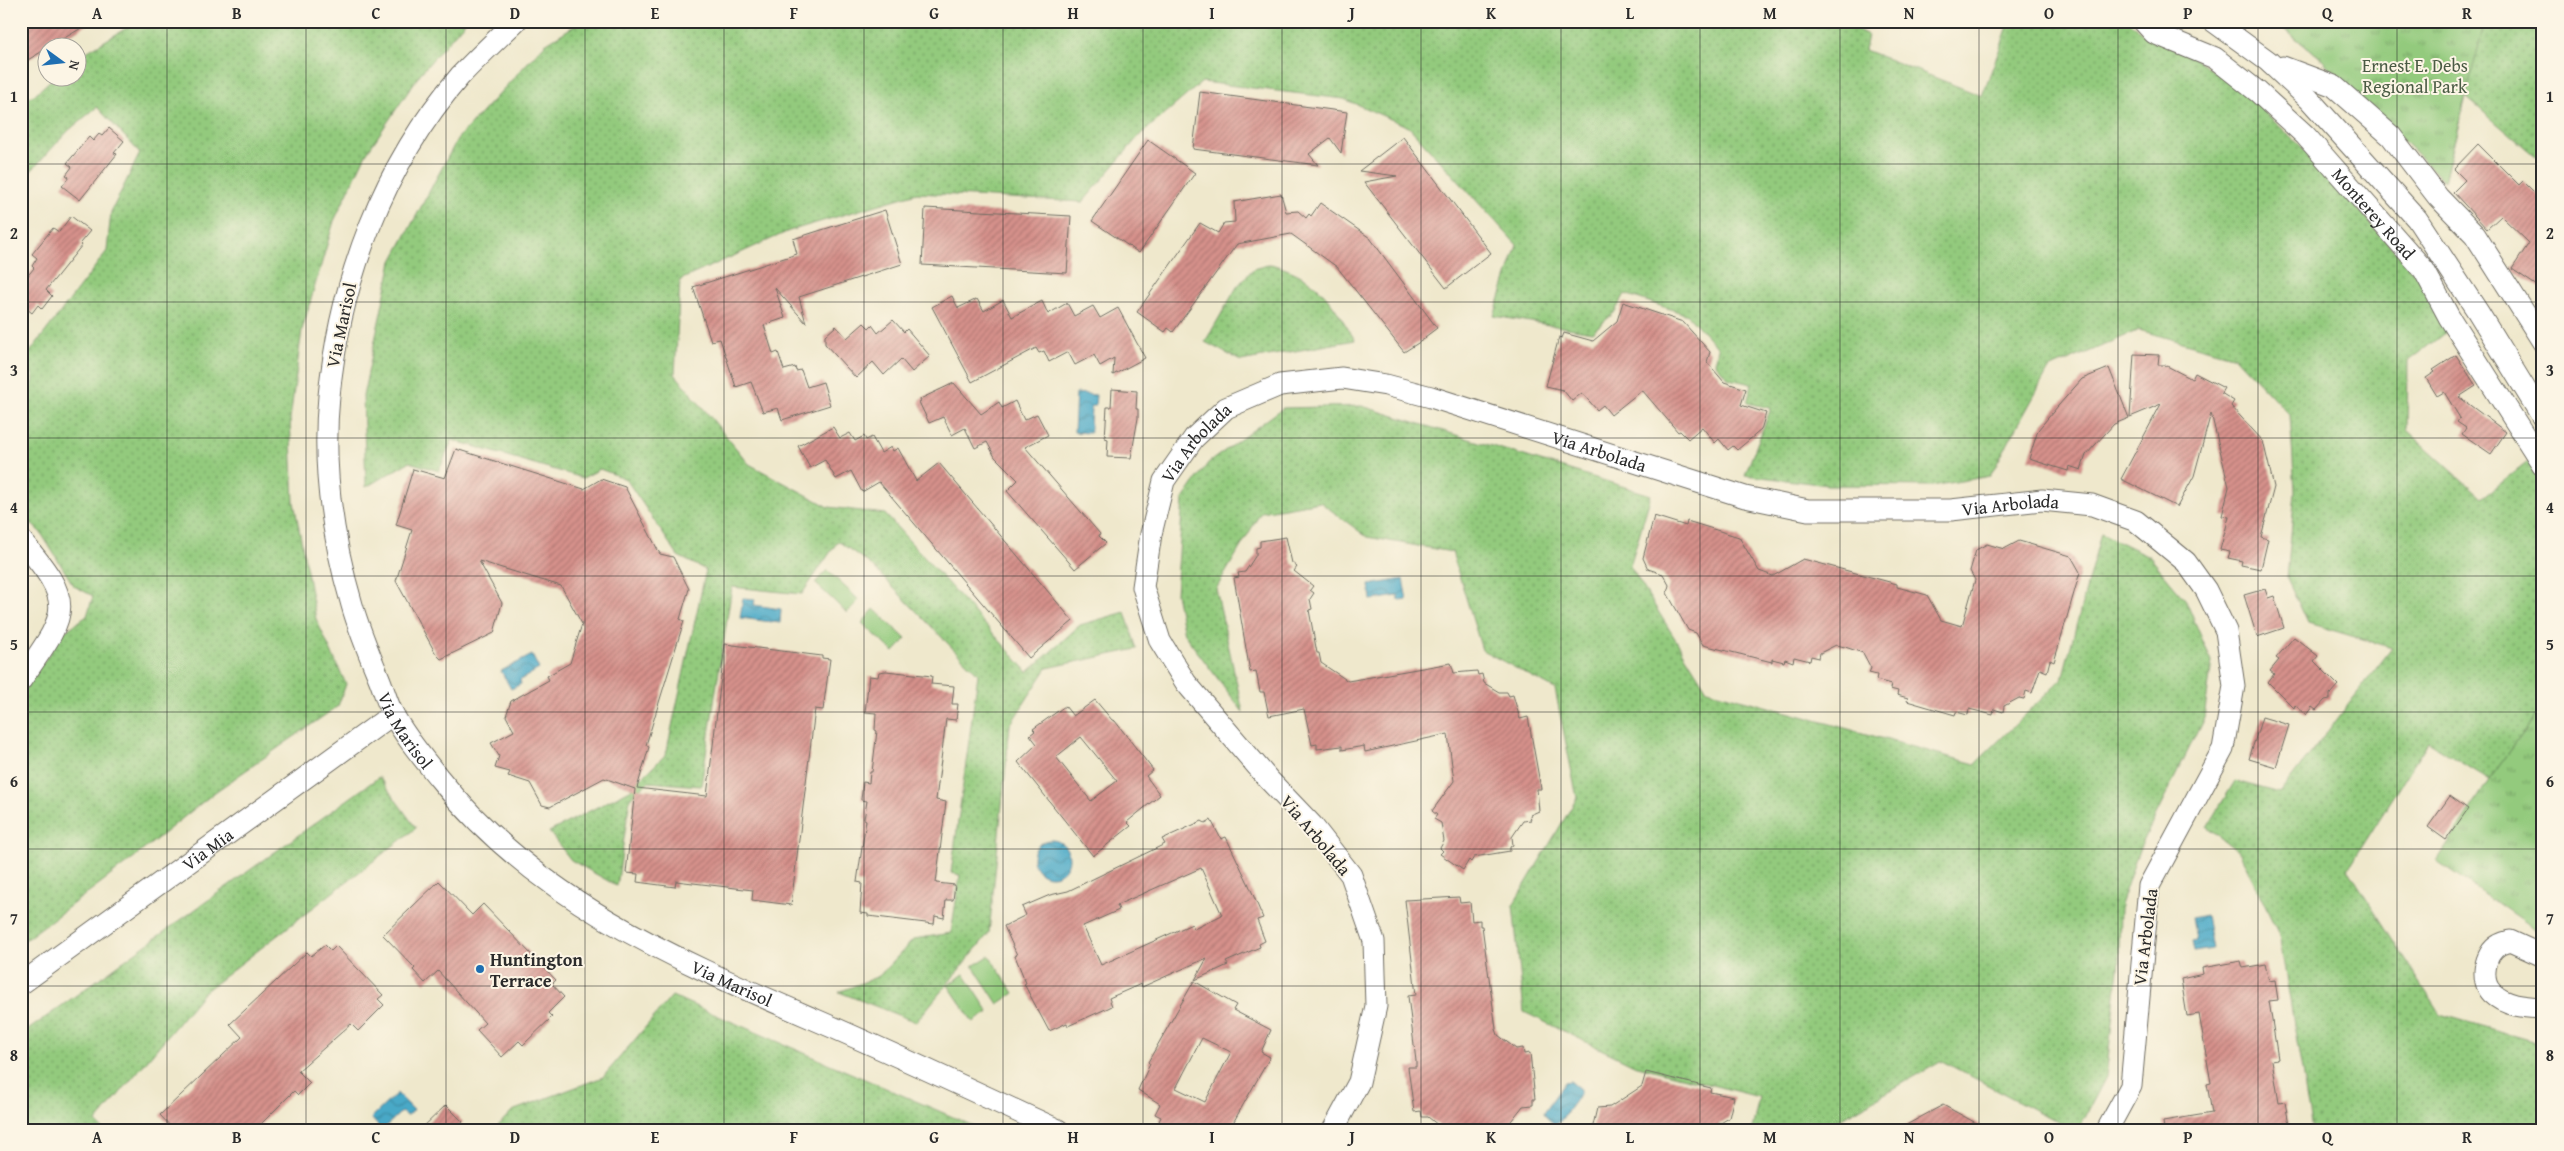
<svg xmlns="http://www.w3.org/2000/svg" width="2564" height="1151" viewBox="0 0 2564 1151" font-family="'Gentium Book Plus',serif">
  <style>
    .grass { fill: url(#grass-dots); stroke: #5f7a54 }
    .park { fill: url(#park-tufts); stroke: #5f7a54 }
    .pitch { fill: #93ca7d; stroke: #5f7a54 }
    .water { fill: url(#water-waves); stroke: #3a6a79 }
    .building { fill: url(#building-hatch); fill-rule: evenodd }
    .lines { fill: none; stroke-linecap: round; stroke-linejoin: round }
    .minor-casing { stroke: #706d63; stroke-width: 23 }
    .minor { stroke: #fff; stroke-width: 21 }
    .grid { fill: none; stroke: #2b2b2b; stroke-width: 1; stroke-opacity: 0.55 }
    .poi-dot { fill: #1f6fb2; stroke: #fcf5e5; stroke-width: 2 }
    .labels { text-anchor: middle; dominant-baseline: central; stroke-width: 4; stroke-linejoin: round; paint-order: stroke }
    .park-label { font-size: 18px; fill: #4a5b44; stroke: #fcf5e5 }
    .street-label { font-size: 18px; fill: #2b2b2b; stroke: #fcf5e5 }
    .poi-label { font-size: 18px; font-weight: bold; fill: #2b2b2b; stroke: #fcf5e5; text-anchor: start }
    .neatline { fill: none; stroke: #2b2b2b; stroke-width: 2 }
    .grid-label { font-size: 16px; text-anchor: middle; font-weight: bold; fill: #2b2b2b }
  </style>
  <defs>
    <pattern id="grass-dots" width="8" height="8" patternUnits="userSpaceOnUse" patternTransform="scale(1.25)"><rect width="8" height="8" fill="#93ca7d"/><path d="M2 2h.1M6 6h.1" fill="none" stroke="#78a467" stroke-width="1.8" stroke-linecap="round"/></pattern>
    <pattern id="park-tufts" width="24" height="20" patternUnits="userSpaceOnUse" patternTransform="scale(1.25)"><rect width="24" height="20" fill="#93ca7d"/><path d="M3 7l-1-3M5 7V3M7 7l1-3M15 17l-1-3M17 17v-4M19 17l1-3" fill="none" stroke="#78a467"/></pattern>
    <pattern id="water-waves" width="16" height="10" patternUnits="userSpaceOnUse" patternTransform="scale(1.25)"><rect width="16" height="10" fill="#48a9c7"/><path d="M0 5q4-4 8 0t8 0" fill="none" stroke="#3c8aa2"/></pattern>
    <pattern id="building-hatch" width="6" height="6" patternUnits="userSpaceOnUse" patternTransform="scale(1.25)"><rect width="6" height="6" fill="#d6918b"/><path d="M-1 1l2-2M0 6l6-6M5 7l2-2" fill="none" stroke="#ae7772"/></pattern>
  </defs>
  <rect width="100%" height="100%" fill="#fcf5e5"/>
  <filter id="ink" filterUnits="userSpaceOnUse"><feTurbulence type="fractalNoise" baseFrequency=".02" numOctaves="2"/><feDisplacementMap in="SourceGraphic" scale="10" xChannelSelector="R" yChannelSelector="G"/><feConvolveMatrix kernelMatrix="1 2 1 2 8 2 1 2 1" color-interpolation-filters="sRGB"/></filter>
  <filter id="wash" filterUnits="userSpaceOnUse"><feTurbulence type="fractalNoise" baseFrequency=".0096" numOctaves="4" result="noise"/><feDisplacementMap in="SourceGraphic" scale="20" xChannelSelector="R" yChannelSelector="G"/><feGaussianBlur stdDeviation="1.12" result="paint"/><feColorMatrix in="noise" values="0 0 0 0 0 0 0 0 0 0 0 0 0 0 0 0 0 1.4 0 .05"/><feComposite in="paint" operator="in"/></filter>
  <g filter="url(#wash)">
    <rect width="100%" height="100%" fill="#efe8cc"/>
    <g class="grass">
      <polygon points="138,21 466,21 420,74 366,154 334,221 302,330 290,419 294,502 316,619 346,684 338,706 215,792 127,863 21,943 21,695 64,632 87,616 93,596 74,586 41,533 21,514 21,418 34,380 27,356 107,251 111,212 140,153 97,107 69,130 30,172 21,165 21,100 34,95 53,78 78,78 78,57"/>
      <polygon points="582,21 1840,21 1868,35 1865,50 1982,96 2010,21 2128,21 2146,36 2190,56 2233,83 2304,149 2419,278 2450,329 2408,361 2407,430 2482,498 2533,458 2543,474 2543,706 2489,780 2428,742 2348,869 2440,1014 2533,1041 2543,1038 2543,1130 2312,1130 2279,935 2240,853 2207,827 2235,781 2280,793 2392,648 2308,623 2287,578 2295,491 2290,415 2235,357 2139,330 2049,369 1990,476 1932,486 1827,485 1745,475 1771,408 1747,403 1752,384 1729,379 1715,363 1718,348 1688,315 1625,294 1614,313 1592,332 1494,316 1517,245 1409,127 1344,99 1202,82 1139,136 1083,202 917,193 789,231 680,280 675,374 749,464 829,507 885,514 1028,672 1080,625 1125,612 1137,649 1047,668 1010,725 989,933 916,1022 839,992 879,976 914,939 951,933 960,875 951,873 978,674 870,564 838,541 802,594 732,587 701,786 648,782 630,798 617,886 571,860 549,832 630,790 666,754 706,570 678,556 626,479 600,469 583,478 452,440 439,471 409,462 366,487 363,396 392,261 458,138 545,44"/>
      <polygon points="2275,21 2543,21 2543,163 2466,97 2444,181 2321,59"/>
      <path d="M1271,264C1320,278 1329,298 1355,340L1241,361L1205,342L1237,287L1253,269Z"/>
      <polygon points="1362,406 1651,495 1630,566 1707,690 1975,764 2062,679 2101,533 2149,556 2185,599 2212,662 2204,718 2139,850 2120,905 2119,960 2106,1077 2078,1130 2073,1130 1942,1061 1821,1130 1752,1130 1759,1097 1634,1065 1524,1012 1513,905 1577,798 1555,689 1482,650 1452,552 1367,537 1320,502 1261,512 1216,589 1243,712 1184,634 1176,593 1183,499 1208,463 1283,408"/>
      <polygon points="379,777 416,828 203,993 96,1122 104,1130 21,1130 21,1035"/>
      <polygon points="672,996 983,1130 494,1130 512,1111 603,1077"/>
    </g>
    <g class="park">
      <polygon points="2275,21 2485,21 2444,181 2321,59"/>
      <polygon points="2543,706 2543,935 2437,861 2489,780"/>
    </g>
    <g class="pitch">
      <polygon points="827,570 859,600 847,613 815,583"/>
      <polygon points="874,609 906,639 894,652 862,623"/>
      <polygon points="989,956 1014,993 998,1004 973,966"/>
      <polygon points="964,974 989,1012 973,1022 948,985"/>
    </g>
    <g class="water">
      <polygon points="1076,393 1096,395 1095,406 1091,406 1090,433 1074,432"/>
      <polygon points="1403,579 1407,600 1399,601 1398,596 1371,600 1369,585"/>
      <polygon points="743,598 755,599 754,605 781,609 780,623 740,618"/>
      <polygon points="532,655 539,669 520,680 521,684 511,689 501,671"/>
      <circle cx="1051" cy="858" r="18"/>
      <polygon points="2206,915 2212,949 2194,952 2192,942 2196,941 2192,918"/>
      <polygon points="1570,1081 1580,1089 1580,1094 1559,1123 1554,1124 1545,1116 1544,1112 1565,1082"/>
      <polygon points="397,1093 414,1110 407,1116 401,1112 382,1130 371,1118"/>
    </g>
    <g id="blocks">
      <g class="building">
        <polygon points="21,21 93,21 21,64"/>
        <polygon points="1200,92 1347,112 1341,153 1330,138 1309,154 1318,165 1193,149"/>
        <polygon points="109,128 124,141 114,153 117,154 80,200 62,186 69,177 66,175 72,167 67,163 89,137 93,141 99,134 102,136"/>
        <polygon points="1403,137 1491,253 1446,288 1364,182 1397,176 1359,171"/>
        <polygon points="1148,140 1195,173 1139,253 1092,221"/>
        <polygon points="2478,144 2519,185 2523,181 2543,201 2543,290 2512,269 2529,243 2501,216 2487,229 2453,192 2465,180 2454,169"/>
        <polygon points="1281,194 1286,212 1298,211 1306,218 1309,214 1311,216 1320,203 1370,238 1437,328 1425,337 1426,338 1404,352 1337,267 1291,234 1237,244 1173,332 1168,328 1165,332 1137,312 1200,223 1218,233 1224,223 1235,222 1234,202"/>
        <polygon points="925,208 1071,216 1067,273 922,265"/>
        <polygon points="885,210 902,264 799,297 806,323 775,288 785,318 764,325 773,354 778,352 784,370 795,367 796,371 801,370 807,387 823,382 830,405 782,420 778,408 763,412 751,382 736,387 720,339 711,341 693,287 797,254 793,239"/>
        <polygon points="71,216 90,231 80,243 82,245 46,290 52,296 42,309 38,305 32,313 21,304 21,284 34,268 32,266 37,258 32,254 53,228 59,232"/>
        <polygon points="952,296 958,308 977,299 984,311 1003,300 1012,317 1042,301 1048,314 1067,303 1074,316 1093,306 1100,318 1118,308 1145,358 1113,375 1114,358 1100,366 1094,355 1075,365 1068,352 1049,362 1044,351 1039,353 1036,348 972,382 932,307"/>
        <polygon points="1623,302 1683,322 1710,352 1707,362 1724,382 1746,389 1741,405 1766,413 1761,430 1737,450 1733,446 1728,450 1719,439 1715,443 1702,427 1688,439 1680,431 1678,432 1642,390 1611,415 1603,405 1597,410 1582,393 1572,401 1563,390 1546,386 1559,337 1562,338 1564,333 1593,341 1617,321"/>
        <polygon points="893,320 904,332 907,329 930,356 912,372 901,359 884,375 873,362 856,378 825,344 825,336 836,326 847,338 864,323 869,328 872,325 878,333"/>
        <polygon points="2134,354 2159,355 2158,365 2165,365 2192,379 2195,373 2224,388 2221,393 2234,401 2231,406 2263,441 2274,487 2261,537 2268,539 2261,569 2241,565 2242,561 2228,558 2230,552 2220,550 2229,517 2222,516 2229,487 2211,413 2194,476 2177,507 2121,479 2161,404 2130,417"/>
        <polygon points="2456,355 2476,386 2459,397 2506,432 2491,454 2462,434 2466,428 2457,422 2460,418 2444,392 2437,396 2426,378 2435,372 2433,370"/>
        <polygon points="2109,368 2129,418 2114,424 2086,455 2081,470 2069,466 2068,471 2029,459 2038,430 2058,406 2082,379"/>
        <polygon points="954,383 981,414 999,402 1002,408 1015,401 1024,420 1037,414 1048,435 1025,447 1100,534 1099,536 1106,543 1075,569 1007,491 1018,480 995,457 987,442 975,448 965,428 952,435 943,417 929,423 919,402 921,401 920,399"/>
        <polygon points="1112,389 1137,391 1136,409 1138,409 1138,418 1131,458 1107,457 1108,439 1105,438 1107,407 1111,407"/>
        <polygon points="833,427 840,438 850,433 855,441 864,436 866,440 872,437 881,453 891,447 893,451 898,448 916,481 939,463 1073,621 1029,658 879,482 862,492 851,471 836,479 825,460 810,468 798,446"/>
        <polygon points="456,449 584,489 601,479 625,487 660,554 673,557 689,589 680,619 684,621 646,745 649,747 637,788 707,796 725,644 822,656 822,658 830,659 823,710 815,709 791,905 752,900 753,890 676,881 675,887 637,882 638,874 626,873 635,789 604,778 550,807 542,805 530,783 508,776 510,772 495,768 499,756 491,743 514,731 506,716 511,701 549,680 547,676 570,663 582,624 561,586 479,561 502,603 494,633 441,659 436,654 396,581 412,530 396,525 413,469 445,478"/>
        <polygon points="1654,516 1686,526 1687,521 1739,537 1759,571 1773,576 1803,559 1897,584 1897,587 1927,595 1941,620 1962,626 1975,580 1970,571 1976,550 1987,544 2004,549 2019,541 2071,556 2080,572 2054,662 2050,660 2047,672 2040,669 2032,693 2026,691 2024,699 2019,698 2004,706 2003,712 1994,709 1993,715 1969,709 1968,715 1956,712 1955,715 1907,701 1908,698 1897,695 1898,691 1890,689 1891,684 1876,680 1877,675 1869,673 1871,668 1863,653 1845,647 1836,645 1820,653 1819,658 1811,656 1810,661 1794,657 1793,662 1785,659 1784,662 1772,659 1772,662 1703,645 1696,633 1688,630 1667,593 1669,585 1663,574 1648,569 1643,558"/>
        <polygon points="1286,537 1292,563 1297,567 1294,571 1313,586 1310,590 1314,593 1310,599 1312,609 1309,610 1317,653 1319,653 1321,663 1348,681 1451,663 1454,673 1477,671 1478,675 1482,674 1484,683 1499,692 1507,692 1509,696 1513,695 1520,719 1528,717 1541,789 1537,789 1539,811 1530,815 1531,820 1523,821 1512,837 1513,845 1510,847 1510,851 1474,857 1471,862 1469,860 1463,870 1440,854 1443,851 1440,848 1444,841 1441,823 1434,819 1437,815 1432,811 1454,781 1448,734 1365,752 1364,746 1342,750 1342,746 1317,749 1317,744 1312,745 1304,709 1269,716 1264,692 1260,692 1256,671 1250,672 1234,578 1239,577 1238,573 1245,572 1256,555 1256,548 1260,547 1260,541"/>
        <polygon points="2265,589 2268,598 2274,596 2284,628 2257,637 2244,595"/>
        <polygon points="2294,637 2318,656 2314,661 2338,685 2330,694 2330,699 2325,700 2316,710 2312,707 2306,715 2295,705 2294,708 2268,682 2274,674 2270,671 2279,660 2276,658"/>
        <polygon points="886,671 932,676 931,684 954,686 952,704 958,704 956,720 946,719 936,800 946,802 936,883 955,885 953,900 946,900 944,918 935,916 934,924 868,916 868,914 860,913 862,883 857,882 866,820 864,819 867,801 861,800 863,782 869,783 870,772 872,772 877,731 875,730 876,713 865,712 869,676 878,677 879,672"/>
        <path d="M1095,700L1112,720L1115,721L1153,770L1146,776L1160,795L1127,822L1131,826L1093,856L1018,762L1037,744L1030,735L1035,731L1033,729L1065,706L1073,716ZM1081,737L1117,781L1091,801L1056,757Z"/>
        <polygon points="2262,717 2289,725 2276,767 2249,759"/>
        <polygon points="2450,796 2468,809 2446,840 2428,827"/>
        <path d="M1211,820L1221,839L1226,837L1249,885L1263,918L1257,920L1265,941L1259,944L1260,947L1226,962L1228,965L1195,980L1207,958L1142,987L1141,984L1109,998L1112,1006L1108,1008L1068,1026L1067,1023L1049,1031L1024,984L1026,983L1015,956L1017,955L1004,926L1026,915L1022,907L1050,895L1068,891L1165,844L1162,839L1202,821L1205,823ZM1201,868L1222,915L1194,929L1192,924L1101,965L1083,926L1119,910L1117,905Z"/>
        <polygon points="439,881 472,915 483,904 556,980 552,984 564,997 548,1013 552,1017 523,1045 519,1041 502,1057 477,1030 485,1023 438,971 425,983 413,970 415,968 383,935"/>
        <polygon points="1459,897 1460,903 1470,902 1472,921 1480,920 1480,926 1482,926 1496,1029 1498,1035 1516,1049 1523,1048 1524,1054 1530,1053 1535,1099 1533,1099 1533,1105 1523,1106 1504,1130 1444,1130 1428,1117 1422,1117 1421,1111 1414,1112 1408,1067 1416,1067 1416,1061 1408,996 1416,995 1405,900"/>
        <polygon points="325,945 331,951 336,946 383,995 378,999 384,1005 358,1031 351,1024 298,1071 310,1083 298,1095 294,1091 255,1130 174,1130 160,1115 242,1037 230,1024 307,952 311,956"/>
        <polygon points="2241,961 2243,968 2265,964 2269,981 2275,980 2278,1000 2269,1001 2278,1059 2272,1060 2279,1103 2285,1102 2290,1130 2164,1130 2163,1121 2212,1113 2207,1084 2211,1083 2199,1014 2187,1016 2181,979 2203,974 2202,968"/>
        <path d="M1194,981L1236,1005L1233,1010L1271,1030L1261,1052L1270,1057L1229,1130H1178L1159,1121L1161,1117L1155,1114L1160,1104L1138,1090L1150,1064L1148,1062ZM1202,1038L1231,1052L1205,1102L1176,1088Z"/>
        <polygon points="1646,1072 1711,1088 1710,1092 1734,1097 1729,1118 1719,1124 1722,1130 1592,1130 1597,1108 1610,1107 1642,1086"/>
        <polygon points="446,1105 463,1122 455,1130 420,1130"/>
        <polygon points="1943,1105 1989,1130 1897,1130"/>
      </g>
    </g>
  </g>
  <g filter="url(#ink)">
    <use href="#blocks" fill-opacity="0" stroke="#706d63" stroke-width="1"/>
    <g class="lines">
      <defs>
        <g id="minor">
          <path id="s1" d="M516,21C497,39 478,57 460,76C383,165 340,281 329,396C322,467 332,537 352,605C359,630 369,654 379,678C384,690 387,703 393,714C405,737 423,758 439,778C537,901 675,959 816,1020C897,1055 977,1093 1058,1130"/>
          <path id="s2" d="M2143,21L2154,33L2215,58L2258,92L2305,135L2424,270L2449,317L2543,465"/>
          <polyline points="2213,21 2268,61 2309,99 2417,219 2478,312 2543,418"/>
          <polyline points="2283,67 2334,86 2391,136 2438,197 2475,235 2543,342"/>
          <path d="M21,540C78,606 67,613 21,680"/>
          <path d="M2543,956L2510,941C2507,942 2502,943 2499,945C2484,953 2480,981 2492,993C2505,1006 2525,1007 2543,1008"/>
          <path id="s3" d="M21,984L393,714"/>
          <path id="s4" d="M1333,1130L1359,1082L1376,1006L1374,941L1351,875L1312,825L1269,780L1186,683L1160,641L1143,587L1151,534L1164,481L1194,438L1226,408L1280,385L1342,378L1386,385L1431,397L1745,497L1808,510H1951L2042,500L2092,505L2136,521L2186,562L2206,590L2226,631L2234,686L2223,749L2149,886L2131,1086L2107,1130"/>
        </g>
      </defs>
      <use href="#minor" class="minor-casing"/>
      <use href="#minor" class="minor"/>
    </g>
  </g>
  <path class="grid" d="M167,21V1130M306,21V1130M446,21V1130M585,21V1130M724,21V1130M864,21V1130M1003,21V1130M1143,21V1130M1282,21V1130M1421,21V1130M1561,21V1130M1700,21V1130M1840,21V1130M1979,21V1130M2118,21V1130M2258,21V1130M2397,21V1130M21,164H2543M21,302H2543M21,438H2543M21,576H2543M21,712H2543M21,849H2543M21,986H2543"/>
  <circle class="poi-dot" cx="480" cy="969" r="5"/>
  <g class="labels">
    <g class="park-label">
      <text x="2415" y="65">Ernest E. Debs<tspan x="2415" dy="21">Regional Park</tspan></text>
    </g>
    <g class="street-label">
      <text stroke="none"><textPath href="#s2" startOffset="305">Monterey Road</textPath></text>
      <text transform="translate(341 325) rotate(-78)">Via Marisol</text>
      <text stroke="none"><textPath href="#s4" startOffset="785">Via Arbolada</textPath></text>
      <text stroke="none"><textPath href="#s4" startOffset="1220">Via Arbolada</textPath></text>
      <text stroke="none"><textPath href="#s4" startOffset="1640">Via Arbolada</textPath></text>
      <text stroke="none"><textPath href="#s1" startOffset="778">Via Marisol</textPath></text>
      <text transform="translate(1316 835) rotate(50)">Via Arbolada</text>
      <text stroke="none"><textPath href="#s3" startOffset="230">Via Mia</textPath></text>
      <text transform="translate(2145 937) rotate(-83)">Via Arbolada</text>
      <text stroke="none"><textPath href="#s1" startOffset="1198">Via Marisol</textPath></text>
    </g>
    <g class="poi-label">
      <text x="490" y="959">Huntington<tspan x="490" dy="21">Terrace</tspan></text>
    </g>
  </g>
  <rect width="2564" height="1151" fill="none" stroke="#fcf5e5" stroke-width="55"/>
  <g transform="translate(62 62) rotate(105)"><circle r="24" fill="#fcf5e5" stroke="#a8a49b"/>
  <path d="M0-4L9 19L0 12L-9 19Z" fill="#1f6fb2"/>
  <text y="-8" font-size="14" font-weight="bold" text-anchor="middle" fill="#2b2b2b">N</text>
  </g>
  <rect x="28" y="28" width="2508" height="1096" class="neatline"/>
  <g class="grid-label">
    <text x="97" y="19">A</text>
    <text x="237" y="19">B</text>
    <text x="376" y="19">C</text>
    <text x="515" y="19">D</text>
    <text x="655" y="19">E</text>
    <text x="794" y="19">F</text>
    <text x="934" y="19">G</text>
    <text x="1073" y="19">H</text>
    <text x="1212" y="19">I</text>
    <text x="1352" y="19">J</text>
    <text x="1491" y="19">K</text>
    <text x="1630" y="19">L</text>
    <text x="1770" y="19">M</text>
    <text x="1909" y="19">N</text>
    <text x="2049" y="19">O</text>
    <text x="2188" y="19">P</text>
    <text x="2327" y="19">Q</text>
    <text x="2467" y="19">R</text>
    <text x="14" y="102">1</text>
    <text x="2550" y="102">1</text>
    <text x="14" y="239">2</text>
    <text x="2550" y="239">2</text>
    <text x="14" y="376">3</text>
    <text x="2550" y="376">3</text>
    <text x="14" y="513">4</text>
    <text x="2550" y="513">4</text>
    <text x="14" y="650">5</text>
    <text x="2550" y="650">5</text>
    <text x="14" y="787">6</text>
    <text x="2550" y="787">6</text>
    <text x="14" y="924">7</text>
    <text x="2550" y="924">7</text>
    <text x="14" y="1061">8</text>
    <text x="2550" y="1061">8</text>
    <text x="97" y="1143">A</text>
    <text x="237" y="1143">B</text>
    <text x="376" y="1143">C</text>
    <text x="515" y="1143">D</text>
    <text x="655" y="1143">E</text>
    <text x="794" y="1143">F</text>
    <text x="934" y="1143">G</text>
    <text x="1073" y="1143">H</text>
    <text x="1212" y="1143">I</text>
    <text x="1352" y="1143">J</text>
    <text x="1491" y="1143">K</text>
    <text x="1630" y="1143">L</text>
    <text x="1770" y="1143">M</text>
    <text x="1909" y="1143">N</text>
    <text x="2049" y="1143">O</text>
    <text x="2188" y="1143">P</text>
    <text x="2327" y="1143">Q</text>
    <text x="2467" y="1143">R</text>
  </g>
</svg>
